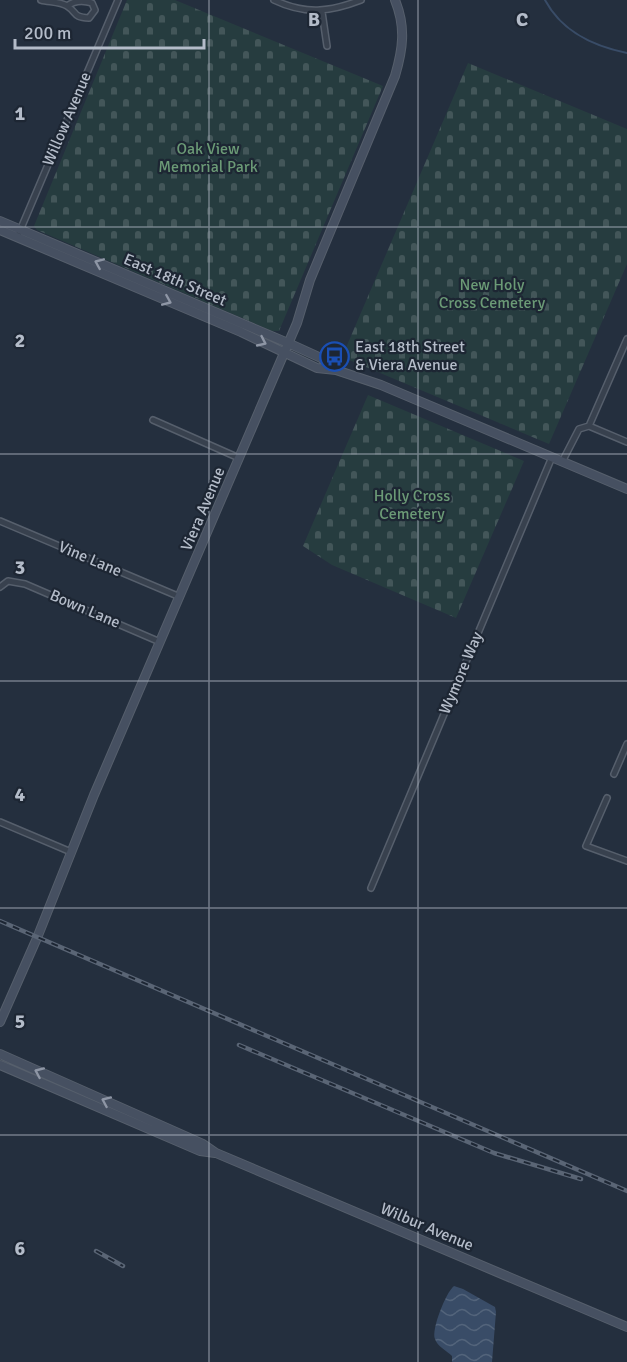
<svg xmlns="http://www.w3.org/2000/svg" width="627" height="1362" font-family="Signika,sans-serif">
<defs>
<pattern id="cemetery-stones" width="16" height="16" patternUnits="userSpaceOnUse" patternTransform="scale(1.5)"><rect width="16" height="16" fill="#263c3f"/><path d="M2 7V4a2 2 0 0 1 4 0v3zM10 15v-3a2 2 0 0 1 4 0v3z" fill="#435659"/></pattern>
<pattern id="water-waves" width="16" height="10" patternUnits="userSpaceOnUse" patternTransform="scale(1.5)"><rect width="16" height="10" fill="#394c67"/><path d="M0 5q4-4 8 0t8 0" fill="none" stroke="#53647b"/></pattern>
</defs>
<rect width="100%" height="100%" fill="#242f3e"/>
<path fill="url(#cemetery-stones)" d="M127 0H175L383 86 279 331H272L37 230 34 226Z
M468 63 627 129V264L549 444 342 357Z
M368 395 524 461 456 618 332 565 303 546Z"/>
<path fill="url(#water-waves)" d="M454 1286 463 1289 495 1307 496 1312 492 1362H452V1356C447 1351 437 1346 435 1339 431 1330 446 1292 454 1286Z"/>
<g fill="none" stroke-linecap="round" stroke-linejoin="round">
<path stroke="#394c67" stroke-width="2" d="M545 0C562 32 593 46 627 53"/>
<defs>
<path id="street" d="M41 0C49 2 61 2 67 6 78 13 72 17 89 18L95 10 92 3C83 0 75 0 67 6
M274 0C305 15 330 12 361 0
M322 12 327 46
M19 233 118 0
M153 420 239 458
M589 426 627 339
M562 462 579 429 589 426 627 442
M0 521 180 597
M0 587 8 581 25 584 160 642
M614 774 627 744
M607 798 586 846 627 861
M0 822 71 852
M371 888 552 457"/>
<path id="secondary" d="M0 221 288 343 321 358 335 369
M0 230 241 332 317 368 336 370 381 385 627 489
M0 1022 37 938 94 795 297 323 310 280 395 76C403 49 406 27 395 0
M0 1054 203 1144 216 1153 627 1327
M0 1065 200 1151 215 1153"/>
</defs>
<use href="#street" stroke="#565f6c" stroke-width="8"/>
<use href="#secondary" stroke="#565f6c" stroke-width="10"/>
<use href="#street" stroke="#38414e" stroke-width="5"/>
<use href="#secondary" stroke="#465061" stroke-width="8"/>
<defs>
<path id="rail" d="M0 921 627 1191
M239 1045 494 1153 581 1179
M96 1251 123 1266"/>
</defs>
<use href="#rail" stroke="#5a6575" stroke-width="4.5"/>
<use href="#rail" stroke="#1d2633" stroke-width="2" stroke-dasharray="7" stroke-linecap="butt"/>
</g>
<defs><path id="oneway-chevron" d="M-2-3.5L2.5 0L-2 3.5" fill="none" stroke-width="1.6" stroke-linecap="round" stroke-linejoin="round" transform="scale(1.5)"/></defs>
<g stroke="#8e96a5">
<use href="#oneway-chevron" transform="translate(99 263) rotate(-157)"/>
<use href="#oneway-chevron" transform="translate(167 301) rotate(23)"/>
<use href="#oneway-chevron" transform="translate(262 342) rotate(25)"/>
<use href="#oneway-chevron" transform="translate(39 1072) rotate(-156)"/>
<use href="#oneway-chevron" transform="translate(106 1101) rotate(-156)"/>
</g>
<path fill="none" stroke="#b4bcc9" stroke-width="1.5" stroke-opacity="0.55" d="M209 0V1362M418 0V1362M0 227H627M0 454H627M0 681H627M0 908H627M0 1135H627"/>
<defs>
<symbol id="bus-ring" viewBox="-11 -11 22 22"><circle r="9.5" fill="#1d2633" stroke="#1a4fb4" stroke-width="1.5"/><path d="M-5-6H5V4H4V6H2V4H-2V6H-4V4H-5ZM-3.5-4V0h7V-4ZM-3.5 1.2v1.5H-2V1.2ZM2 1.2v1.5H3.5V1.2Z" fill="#1a4fb4"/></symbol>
</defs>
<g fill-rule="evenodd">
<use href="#bus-ring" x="318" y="340" width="33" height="33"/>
</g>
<g text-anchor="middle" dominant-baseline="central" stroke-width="4.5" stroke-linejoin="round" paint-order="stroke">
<g font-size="16" fill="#b4bcc9" stroke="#1d2633">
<text transform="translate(67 119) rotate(-67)">Willow Avenue</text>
<text transform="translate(175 280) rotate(23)">East 18th Street</text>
<text transform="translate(203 509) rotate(-67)">Viera Avenue</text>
<text transform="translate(90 559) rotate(23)">Vine Lane</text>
<text transform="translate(85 609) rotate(23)">Bown Lane</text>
<text transform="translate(461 673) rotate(-67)">Wymore Way</text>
<text transform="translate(427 1227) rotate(23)">Wilbur Avenue</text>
</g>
<g font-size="16" fill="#6b9a76" stroke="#1d2633">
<text x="208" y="149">Oak View<tspan x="208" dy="18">Memorial Park</tspan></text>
<text x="492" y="285">New Holy<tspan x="492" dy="18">Cross Cemetery</tspan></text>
<text x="412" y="496">Holly Cross<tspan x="412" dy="18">Cemetery</tspan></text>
</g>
<g font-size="16" fill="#b4bcc9" stroke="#1d2633" text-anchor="start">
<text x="355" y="347">East 18th Street<tspan x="355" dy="18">&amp; Viera Avenue</tspan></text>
</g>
</g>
<g font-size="20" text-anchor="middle" font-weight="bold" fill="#b4bcc9" stroke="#1d2633" stroke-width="4.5" stroke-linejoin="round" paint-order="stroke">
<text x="314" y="26">B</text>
<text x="522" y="26">C</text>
<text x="20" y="120">1</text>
<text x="20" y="347">2</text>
<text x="20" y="574">3</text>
<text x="20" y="801">4</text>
<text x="20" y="1028">5</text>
<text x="20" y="1255">6</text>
</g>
<path d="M15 39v9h189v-9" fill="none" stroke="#b4bcc9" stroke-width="3"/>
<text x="24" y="39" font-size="18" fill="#b4bcc9" stroke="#1d2633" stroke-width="4.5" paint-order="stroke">200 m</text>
</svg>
